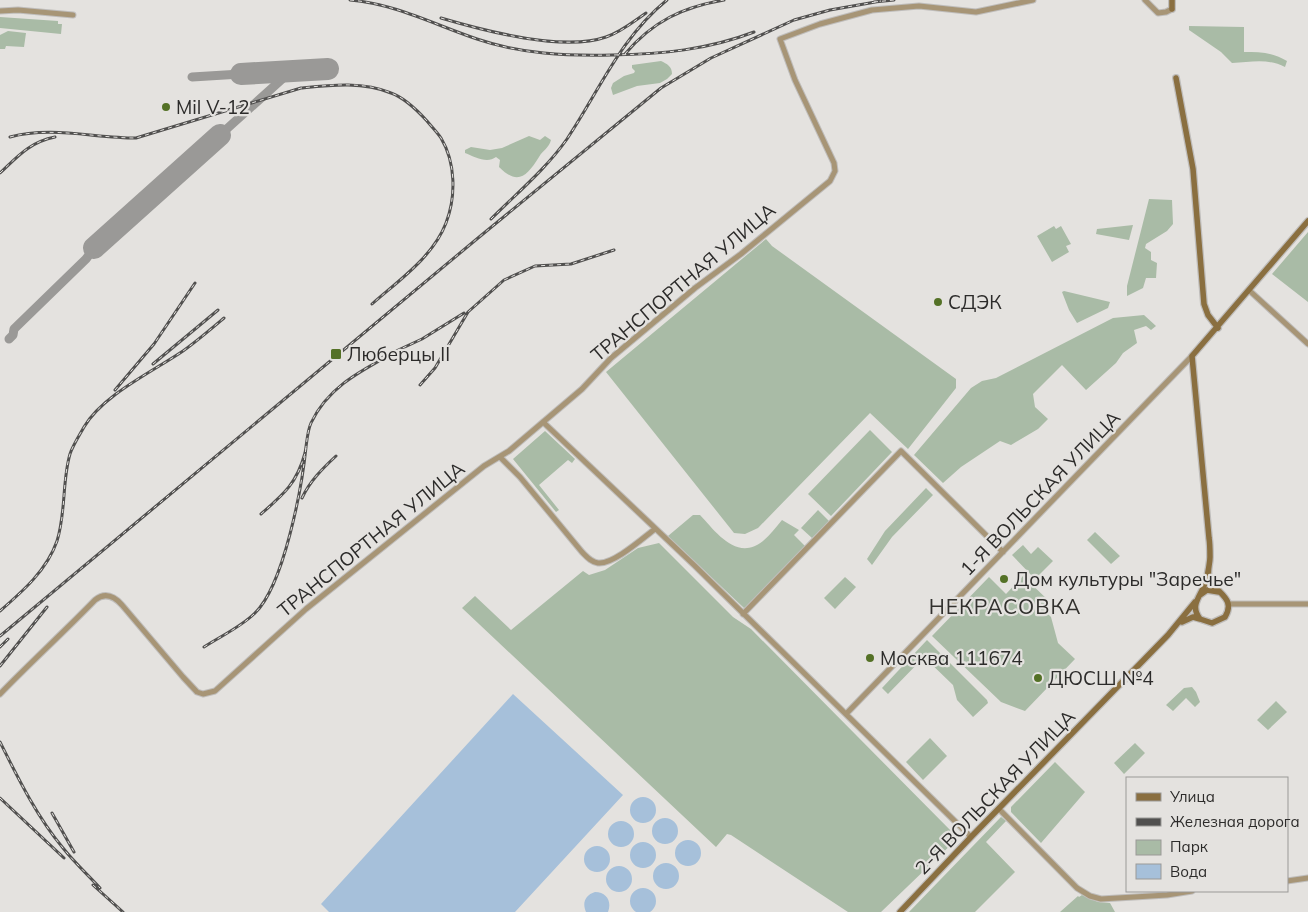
<svg xmlns="http://www.w3.org/2000/svg" width="1308" height="912" font-family="Mulish,sans-serif">
<rect width="100%" height="100%" fill="#e4e2df"/>
<path fill="#a9bba6" d="M0 17 58 21V24H62L61 34 0 28Z
M1189 26 1244 27V52C1259 52 1273 52 1287 61L1285 67C1268 58 1251 62 1232 63L1221 52 1189 30Z
M8 31 26 33 24 47 6 46 5 49H0V35Z
M661 61C667 64 672 66 672 74L667 79 660 83 637 86 613 95 611 88 613 83 624 76 634 73 635 71 632 68V65Z
M529 136 540 140 545 136 551 140C549 148 543 150 539 157 527 176 518 186 499 167L500 160 496 157C487 164 475 157 465 153V150L471 147 490 150 502 148Z
M1149 199 1172 200 1173 224 1167 231 1146 244 1145 248 1151 252V260L1157 263 1156 278H1146L1143 288 1127 296V286Z
M1133 225 1129 240 1096 234 1097 229Z
M1054 226 1056 229 1061 226 1071 244 1066 246 1069 252 1052 262 1037 236Z
M1308 232V302L1272 274Z
M766 239 772 246 956 379V388L908 449 870 413 758 528 745 534 734 533 606 372Z
M1064 291 1110 302 1108 308 1077 323 1069 310 1062 292Z
M1144 315 1156 326 1151 330 1146 326 1134 330 1137 343 1123 353 1116 363 1086 390 1062 365 1033 394 1035 407 1048 419 1038 429 1011 445 1000 441 961 467 943 483 914 455 971 388 982 381 996 378 1113 318Z
M870 430 892 452 831 516 808 494Z
M545 431 575 459 572 463 568 460 539 485 559 510 556 512 513 459Z
M926 488 933 495 892 537 872 565 867 559 885 531Z
M818 510 829 521 812 538 801 528Z
M693 515H700C716 532 737 562 763 541 770 535 776 527 782 520L799 530 794 535 805 546 749 606 744 608 668 536Z
M1095 532 1120 556 1111 564 1087 540Z
M659 543 733 617 751 629 958 838 881 912H848L731 835 727 834 716 847 462 608 475 596 511 630 583 571 589 575 605 570 638 548Z
M1023 545 1031 554 1038 547 1053 561 1035 579 1012 555Z
M1023 576 1050 602 1046 612 1051 617 1058 643 1075 659 1025 711 1001 702 932 636 989 577 1006 594Z
M845 577 856 587 835 609 824 598Z
M927 640 987 700 988 703 973 717 957 700 953 685 924 657 888 694 882 688Z
M1192 687 1196 692 1200 702 1195 707 1186 698 1173 711 1166 705 1184 688Z
M1276 701 1287 712 1268 730 1257 720Z
M930 738 947 756 923 780 906 762Z
M1135 743 1145 753 1124 774 1114 763Z
M1055 762 1085 792 1041 843 1011 812V807Z
M1001 817 1006 821 986 842 1015 872 975 912H909Z
M1082 895 1098 902 1110 903 1115 912H1060L1078 896 1079 897Z"/>
<path fill="#a6c0da" d="M513 694 623 795 515 912H329L321 904Z
M630 810a13 13 0 1 1 26 0a13 13 0 1 1-26 0Z
M652 831a13 13 0 1 1 26 0a13 13 0 1 1-26 0Z
M608 834a13 13 0 1 1 26 0a13 13 0 1 1-26 0Z
M675 853a13 13 0 1 1 26 0a13 13 0 1 1-26 0Z
M630 855a13 13 0 1 1 26 0a13 13 0 1 1-26 0Z
M584 859a13 13 0 1 1 26 0a13 13 0 1 1-26 0Z
M653 876a13 13 0 1 1 26 0a13 13 0 1 1-26 0Z
M606 879a13 13 0 1 1 26 0a13 13 0 1 1-26 0Z
M630 901a13 13 0 1 1 26 0a13 13 0 1 1-26 0Z
M595 892C607 892 612 902 608 912H586C582 903 585 895 595 892Z"/>
<g fill="none" stroke-linecap="round" stroke-linejoin="round">
<path stroke="#9a9997" stroke-width="9" d="M192 77 241 74
M220 135 291 71
M9 339 13 335 14 329 86 259 94 248"/>
<path stroke="#9a9997" stroke-width="22" d="M241 74 328 69
M94 248 220 135"/>
<defs>
<path id="tertiary" d="M1145 0 1158 13 1166 12 1172 9
M0 11 18 10 73 15
M1251 292 1308 344
M543 422 694 565 971 837
M500 457 520 477 582 552C587 557 591 562 598 563 613 565 643 538 655 529
M1228 604H1308
M743 614 901 451 1003 552
M0 694C31 662 64 632 95 600 105 592 114 596 122 605L183 677 197 692 203 694 215 691 306 609 484 466 509 451 582 389 611 358 695 288 741 254 830 181 835 171 834 163 795 80 780 39 820 24 872 10 919 6 976 12 1033 0
M846 714 1192 356
M999 809 1077 888 1090 896 1101 899 1167 895 1192 891
M1287 881 1308 878"/>
<path id="secondary" d="M1172 0V9
M1176 78 1193 169 1204 304 1208 315 1218 328
M1209 566C1208 572 1207 579 1204 586 1199 598 1190 606 1200 619L1212 623 1225 617C1237 597 1214 593 1209 577 1207 571 1210 564 1210 557 1210 551 1210 544 1209 538L1192 356 1308 221
M1200 595 1207 590 1219 592
M1182 622 1193 617 1200 619
M900 912 971 837 1168 635 1195 602"/>
</defs>
<use href="#tertiary" stroke="#bfbdbb" stroke-width="7"/>
<use href="#secondary" stroke="#bfbdbb" stroke-width="8"/>
<use href="#tertiary" stroke="#a79576" stroke-width="5"/>
<use href="#secondary" stroke="#8a6f40" stroke-width="5.5"/>
<defs>
<path id="rail" d="M350 0C396 4 435 25 477 39 521 54 566 56 612 55 662 54 707 50 754 32
M874 2 894 0
M441 18C485 31 563 52 606 37 621 32 633 22 646 13
M625 54C653 21 683 7 724 0
M10 137C51 126 94 138 136 138L301 88C330 85 363 81 391 93 405 98 417 110 427 121 431 126 437 132 441 138 456 163 456 197 446 223 433 257 398 281 372 304
M0 173C18 156 30 142 55 137
M491 219C517 193 546 169 567 139 599 91 621 37 667 0
M381 358 422 339 464 313
M153 364 218 310
M420 385 435 368 468 312 504 280 535 266 571 264 614 250
M115 390 154 344 195 283
M302 498C310 481 322 469 336 456
M261 514C284 494 297 483 305 453 307 443 307 432 311 423 327 389 357 373 388 356
M0 611C23 591 47 570 57 541 66 513 62 481 70 454 73 445 79 436 84 427 103 395 152 372 183 351 197 341 211 329 224 318
M0 636 478 238 661 88 711 58 794 20 830 10 881 1
M0 647 8 639
M204 647C221 636 241 627 255 613 284 585 302 487 306 447
M0 666 47 607
M0 742C18 778 37 817 63 848 74 862 87 874 100 888
M0 798 64 858
M52 813 74 852
M93 885 123 912"/>
</defs>
<use href="#rail" stroke="#51504f" stroke-width="3"/>
<use href="#rail" stroke="#e4e2df" stroke-width="1" stroke-dasharray="4" stroke-linecap="butt"/>
</g>
<g fill="#547126" stroke="#e4e2df" stroke-width="2">
<circle cx="166" cy="107" r="5"/>
<circle cx="938" cy="302" r="5"/>
<rect x="330" y="348" width="12" height="12" rx="2.5"/>
<circle cx="1004" cy="579" r="5"/>
<circle cx="870" cy="658" r="5"/>
<circle cx="1038" cy="678" r="5"/>
</g>
<g text-anchor="middle" dominant-baseline="central" stroke-width="4.5" stroke-linejoin="round" paint-order="stroke">
<g font-size="19" fill="#2c2b2a" stroke="#e4e2df" text-anchor="start">
<text x="176" y="107">Mil V-12</text>
<text x="948" y="302">СДЭК</text>
<text x="347" y="354">Люберцы II</text>
<text x="1014" y="579">Дом культуры "Заречье"</text>
<text x="880" y="658">Москва 111674</text>
<text x="1048" y="678">ДЮСШ №4</text>
</g>
<g font-size="19" fill="#2c2b2a" stroke="#e4e2df">
<text transform="translate(683 282) rotate(-40)">ТРАНСПОРТНАЯ УЛИЦА</text>
<text transform="translate(1040 493) rotate(-46)">1-Я ВОЛЬСКАЯ УЛИЦА</text>
<text transform="translate(371 539) rotate(-39)">ТРАНСПОРТНАЯ УЛИЦА</text>
<text transform="translate(995 792) rotate(-46)">2-Я ВОЛЬСКАЯ УЛИЦА</text>
</g>
<g font-size="21" letter-spacing="1" fill="#32312e" stroke="#e4e2df">
<text x="1005" y="606">НЕКРАСОВКА</text>
</g>
</g>
<rect x="1126" y="777" width="162" height="115" fill="#e4e2df" stroke="#9a9997"/>
<rect x="1136" y="793" width="25" height="8" fill="#8a6f40" stroke="#9a9997"/>
<text x="1170" y="802" font-size="15" fill="#2c2b2a">Улица</text>
<rect x="1136" y="818" width="25" height="8" fill="#51504f" stroke="#9a9997"/>
<text x="1170" y="827" font-size="15" fill="#2c2b2a">Железная дорога</text>
<rect x="1136" y="840" width="25" height="15" fill="#a9bba6" stroke="#9a9997"/>
<text x="1170" y="852" font-size="15" fill="#2c2b2a">Парк</text>
<rect x="1136" y="864" width="25" height="15" fill="#a6c0da" stroke="#9a9997"/>
<text x="1170" y="877" font-size="15" fill="#2c2b2a">Вода</text>
</svg>
